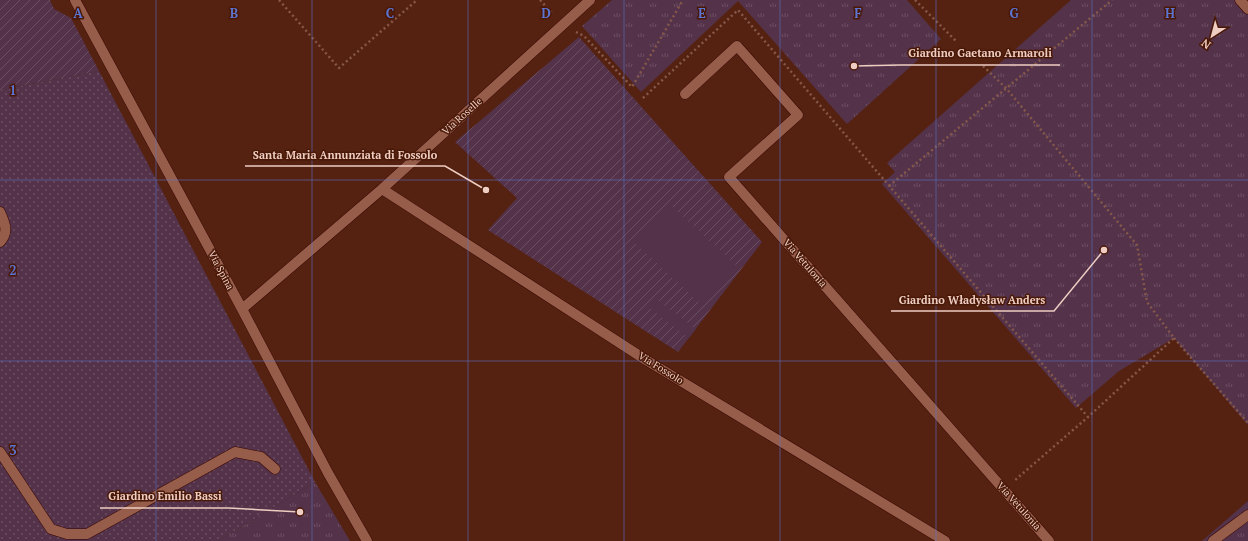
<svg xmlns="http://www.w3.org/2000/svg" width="1248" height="541" font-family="'PT Serif',serif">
<defs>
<pattern id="grass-dots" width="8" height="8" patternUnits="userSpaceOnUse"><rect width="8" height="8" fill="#53324a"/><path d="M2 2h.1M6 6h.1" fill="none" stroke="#6c4e62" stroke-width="1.8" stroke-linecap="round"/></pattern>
<pattern id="park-tufts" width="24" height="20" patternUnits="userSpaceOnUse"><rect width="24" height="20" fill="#53324a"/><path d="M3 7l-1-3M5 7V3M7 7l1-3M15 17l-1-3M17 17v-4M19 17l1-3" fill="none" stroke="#6c4e62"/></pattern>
<pattern id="garden-furrows" width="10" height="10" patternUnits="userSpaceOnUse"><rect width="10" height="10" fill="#53324a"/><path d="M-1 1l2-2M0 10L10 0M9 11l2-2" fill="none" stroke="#6c4e62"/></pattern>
</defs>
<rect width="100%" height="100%" fill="#552212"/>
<path fill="url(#grass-dots)" d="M99 71 315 482 218 541H0V90Z"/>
<path fill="url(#park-tufts)" d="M612 0H907L941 39 847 124 738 1 641 92 582 26Z
M1071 0H1248V425L1174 338 1119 371 1076 408 882 184 895 172 887 163Z
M315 482 350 541H218Z
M1248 501V541H1202Z"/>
<path fill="url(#garden-furrows)" d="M0 0H50L54 9 71 18 99 71 0 90Z
M579 37 762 242 678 352 488 230 517 198 455 142Z"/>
<path fill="#53324a" d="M670 205 736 265 701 304 635 243Z
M657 300 696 329 689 338 650 308Z"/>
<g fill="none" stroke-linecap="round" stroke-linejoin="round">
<defs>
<path id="minor" d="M75 0 242 309 328 473 367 541
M1240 0 1248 9
M685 94 737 46 798 115 729 177 1049 541
M382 189 646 360 945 541
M0 212C5 223 9 232 0 242
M242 309 382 189 590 0
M0 452 51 529 67 534H87L235 452 261 457 275 469
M1213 541 1248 515"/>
</defs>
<use href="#minor" stroke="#390700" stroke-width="11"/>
<path stroke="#86584a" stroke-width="2.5" stroke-dasharray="2 3" stroke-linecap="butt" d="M279 0 339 68 417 0
M540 0 553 14
M915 0 957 42
M576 32 584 36 632 87 683 0
M983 66 1006 88 1137 245 1147 302 1174 338 1088 417 1014 481
M643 98 738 10 1088 417
M889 186 1112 0
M1174 338 1248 423"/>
<use href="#minor" stroke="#965d4b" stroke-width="10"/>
</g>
<path fill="none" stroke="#5c74d1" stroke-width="1" stroke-opacity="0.55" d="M156 0V541M312 0V541M468 0V541M624 0V541M780 0V541M936 0V541M1092 0V541M0 180H1248M0 361H1248"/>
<g text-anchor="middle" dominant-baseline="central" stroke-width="3" stroke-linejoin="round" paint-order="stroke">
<g font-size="10" fill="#eecdc2" stroke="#4a1807">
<text transform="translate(462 116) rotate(-42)">Via Roselle</text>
<text transform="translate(805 263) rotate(49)">Via Vetulonia</text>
<text transform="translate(221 270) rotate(62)">Via Spina</text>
<text transform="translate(661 368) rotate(32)">Via Fossolo</text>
<text transform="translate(1019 506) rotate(48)">Via Vetulonia</text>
</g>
</g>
<g font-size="13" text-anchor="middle" font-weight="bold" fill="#5c74d1" stroke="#4a1807" stroke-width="3" stroke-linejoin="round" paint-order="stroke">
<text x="78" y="18">A</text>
<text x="234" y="18">B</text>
<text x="390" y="18">C</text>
<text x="546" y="18">D</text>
<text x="702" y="18">E</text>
<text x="858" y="18">F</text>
<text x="1014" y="18">G</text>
<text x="1170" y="18">H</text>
<text x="13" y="95">1</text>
<text x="13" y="275">2</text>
<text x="13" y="455">3</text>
</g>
<path fill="none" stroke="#eecdc2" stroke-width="1.5" d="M854 66L900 65H1060M486 190L445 166H245M1104 250L1054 311H891M300 512L229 508H100"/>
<g fill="#eecdc2" stroke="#4a1807" stroke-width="1.5">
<circle cx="854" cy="66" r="4"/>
<circle cx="486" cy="190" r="4"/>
<circle cx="1104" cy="250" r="4"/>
<circle cx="300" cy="512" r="4"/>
</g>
<g font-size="11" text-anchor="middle" font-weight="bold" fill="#eecdc2" stroke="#4a1807" stroke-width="3" stroke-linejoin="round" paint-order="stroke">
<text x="980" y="57">Giardino Gaetano Armaroli</text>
<text x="345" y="159">Santa Maria Annunziata di Fossolo</text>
<text x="972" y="304">Giardino Władysław Anders</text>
<text x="165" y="500">Giardino Emilio Bassi</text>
</g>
<g transform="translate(1212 36) rotate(216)" stroke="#4a1807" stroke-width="3" paint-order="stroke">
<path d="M0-3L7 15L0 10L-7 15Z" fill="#eecdc2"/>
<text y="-6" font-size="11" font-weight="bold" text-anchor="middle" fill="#eecdc2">N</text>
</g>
</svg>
